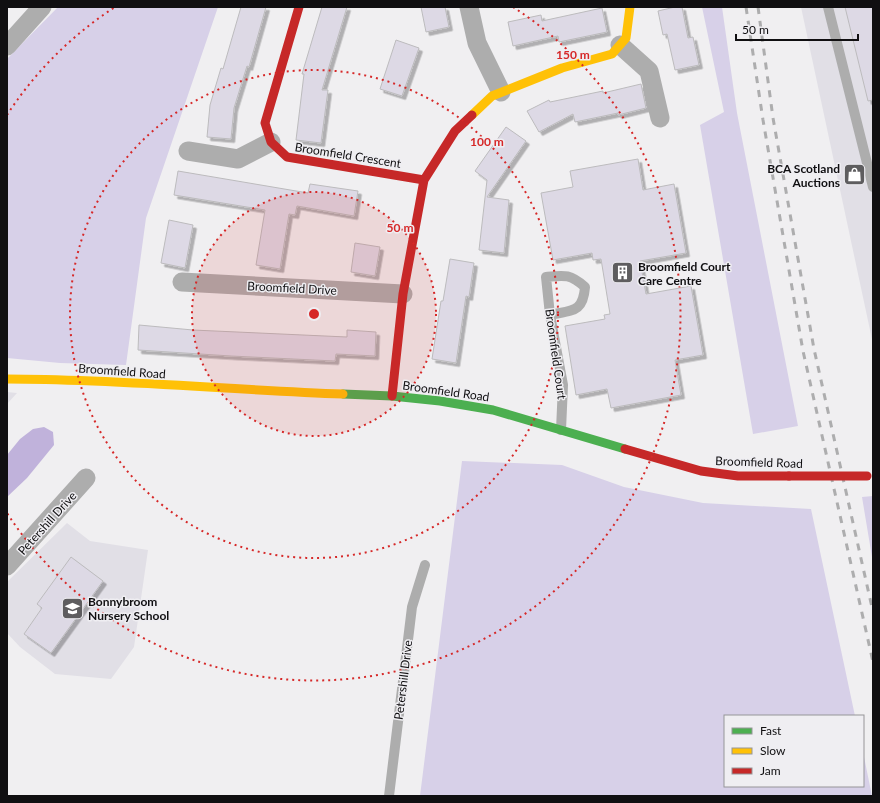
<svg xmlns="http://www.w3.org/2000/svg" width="880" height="803" font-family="Lato,sans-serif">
<defs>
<filter id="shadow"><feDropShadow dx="3.5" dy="3.5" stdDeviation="0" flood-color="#0004"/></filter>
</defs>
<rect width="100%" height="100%" fill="#f0eff1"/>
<path fill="#e1dfe6" d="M801 7H873V344Z
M7 392 17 393 7 404Z
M67 523 90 541 148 550 134 647 111 679 55 674 20 647 7 633V582Z"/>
<path fill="#d7d0e8" d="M58 7H218L146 218 126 365 60 363 7 358V59Z
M702 7H722L737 113 798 426 753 434 700 125 724 112Z
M462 461 562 465 624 487 703 503 811 509 855 716H725V786H863V752L872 796H420Z
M873 496V563L862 497Z"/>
<path fill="#c0b2db" d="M44 427 53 432 54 445 27 478 7 497V455L20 439 33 429Z"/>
<path fill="#ddd9e5" stroke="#bcbbbd" filter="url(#shadow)" d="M241 7H266L249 67 247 66 234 108 231 139 207 137 210 105 221 68 223 69Z
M322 7H347L322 90H328L321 143 296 140 304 74H302Z
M421 7H445L449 27 426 32Z
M675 7H682L688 38 693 37 699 65 675 70 667 34 663 35 658 11Z
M845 7H873V100L868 101Z
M602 8 607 32 559 42 558 36 513 46 508 22 541 15 542 21Z
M396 40 419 48 402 96 380 89Z
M641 84 646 108 618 115V113L575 122 573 114 539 132 527 111 549 100 550 102 603 91V93Z
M506 127 526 141 487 197 509 200 504 253 479 250 487 180 475 171Z
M638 159 643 190 674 184 686 253 640 261 646 294 691 286 703 355 675 360 681 395 611 408 607 389 576 395 565 326 605 319 604 315 610 314 601 259 593 260 592 253 553 260 541 193 573 187 570 171Z
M178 171 308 193 310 184 358 191 354 216 297 206 295 215 289 214 280 269 256 265 265 210 174 195Z
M169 220 193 225 185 268 161 263Z
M355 243 380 247 375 276 351 272Z
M450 259 474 263 469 297 466 296 456 363 432 359 441 301H443Z
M139 325 193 330 347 337V330L376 332 375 356 336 354 335 361 231 356 138 350Z
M71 557 103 581 51 653 24 634 42 608 37 604Z"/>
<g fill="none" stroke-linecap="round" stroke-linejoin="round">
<path stroke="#adadad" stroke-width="10" d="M828 7 873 187
M550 315C572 310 583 313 585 287 570 274 565 275 546 277L550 315 563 385 561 430
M389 796 412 607 425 565"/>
<path stroke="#adadad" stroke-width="19" d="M469 7 477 43 501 92
M620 45 649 71 660 118
M7 46 42 7
M188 151 238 159 271 142
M182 282 403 294
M7 566 86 478"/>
<path stroke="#4caf50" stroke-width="9" d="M343 394 392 396 440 401 493 410 625 449"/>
<path stroke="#ffc107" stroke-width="9" d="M472 115 492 96 562 68 612 54 626 38 630 7
M7 379C119 379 231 390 343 394"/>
<path stroke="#c62828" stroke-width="9" d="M299 7 265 123 271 142 287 157 424 180
M392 396 403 294 424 180 455 131 472 115
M625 449 701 471 738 476H789"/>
<path stroke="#adadae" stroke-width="3" stroke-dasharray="7 7" stroke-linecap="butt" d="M746 7 763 120 803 351 873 662
M758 7 773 118 814 349 873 612"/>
<path stroke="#c62828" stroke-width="9" d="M789 476H867"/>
</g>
<circle cx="314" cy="314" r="122" fill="#d62828" fill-opacity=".12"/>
<g fill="none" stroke="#d62828" stroke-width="2" stroke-dasharray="2 4">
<circle cx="314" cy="314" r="122"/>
<circle cx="314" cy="314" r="244"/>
<path d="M7 115A366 366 0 0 1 115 7M513 7A366 366 0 1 1 7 513"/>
</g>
<defs>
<symbol id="shop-square" viewBox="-11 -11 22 22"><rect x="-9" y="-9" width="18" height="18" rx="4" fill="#5e5d5f" stroke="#efeef2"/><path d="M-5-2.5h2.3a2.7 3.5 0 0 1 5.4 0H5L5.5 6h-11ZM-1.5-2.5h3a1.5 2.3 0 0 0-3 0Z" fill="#fff"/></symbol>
<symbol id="building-square" viewBox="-11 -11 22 22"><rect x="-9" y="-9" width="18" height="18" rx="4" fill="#5e5d5f" stroke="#efeef2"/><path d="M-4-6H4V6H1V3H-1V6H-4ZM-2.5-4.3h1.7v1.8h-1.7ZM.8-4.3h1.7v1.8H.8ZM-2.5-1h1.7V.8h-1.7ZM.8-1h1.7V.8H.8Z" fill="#fff"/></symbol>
<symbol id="school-square" viewBox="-11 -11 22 22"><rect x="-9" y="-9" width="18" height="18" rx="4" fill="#5e5d5f" stroke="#efeef2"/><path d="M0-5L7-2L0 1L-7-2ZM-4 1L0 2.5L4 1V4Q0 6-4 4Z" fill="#fff"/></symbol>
</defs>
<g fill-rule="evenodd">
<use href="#shop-square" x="842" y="162" width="25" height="25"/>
<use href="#building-square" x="610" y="260" width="25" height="25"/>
<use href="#school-square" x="60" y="596" width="25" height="25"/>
</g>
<g text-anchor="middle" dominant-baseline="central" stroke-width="3" stroke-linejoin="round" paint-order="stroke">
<g font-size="12" fill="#100f11" stroke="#efeef2">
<text transform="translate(348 155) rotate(9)">Broomfield Crescent</text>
<text transform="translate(292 288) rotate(3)">Broomfield Drive</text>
<text transform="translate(556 354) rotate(82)">Broomfield Court</text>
<text transform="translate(122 371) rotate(4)">Broomfield Road</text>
<text transform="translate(446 391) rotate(8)">Broomfield Road</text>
<text transform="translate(759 462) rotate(2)">Broomfield Road</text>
<text transform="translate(47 523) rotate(-48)">Petershill Drive</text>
<text transform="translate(403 680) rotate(-83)">Petershill Drive</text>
</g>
<g font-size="12" font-weight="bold" fill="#100f11" stroke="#efeef2" text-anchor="start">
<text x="840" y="168" text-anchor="end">BCA Scotland<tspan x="840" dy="14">Auctions</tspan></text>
<text x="638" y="266">Broomfield Court<tspan x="638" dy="14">Care Centre</tspan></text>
<text x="88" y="601">Bonnybroom<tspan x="88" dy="14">Nursery School</tspan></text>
</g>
</g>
<circle cx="314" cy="314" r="6" fill="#d62828" stroke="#efeef2" stroke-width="2"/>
<g font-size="12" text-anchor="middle" font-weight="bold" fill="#d62828" stroke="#efeef2" stroke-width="3" stroke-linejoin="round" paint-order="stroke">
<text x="573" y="59">150 m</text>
<text x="487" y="146">100 m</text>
<text x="400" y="232">50 m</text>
</g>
<rect width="880" height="803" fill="none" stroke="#100f11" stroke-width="16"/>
<rect x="724" y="715" width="140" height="72" fill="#efeef2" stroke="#969598"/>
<rect x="732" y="728" width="20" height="6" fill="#4caf50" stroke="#969598"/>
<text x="760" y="735" font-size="12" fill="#100f11">Fast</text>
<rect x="732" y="748" width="20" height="6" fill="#ffc107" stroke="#969598"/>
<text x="760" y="755" font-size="12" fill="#100f11">Slow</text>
<rect x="732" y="768" width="20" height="6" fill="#c62828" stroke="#969598"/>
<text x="760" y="775" font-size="12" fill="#100f11">Jam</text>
<path d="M736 34v6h122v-6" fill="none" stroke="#100f11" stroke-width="2"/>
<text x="742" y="34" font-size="12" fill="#100f11" stroke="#efeef2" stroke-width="3" paint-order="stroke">50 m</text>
</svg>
